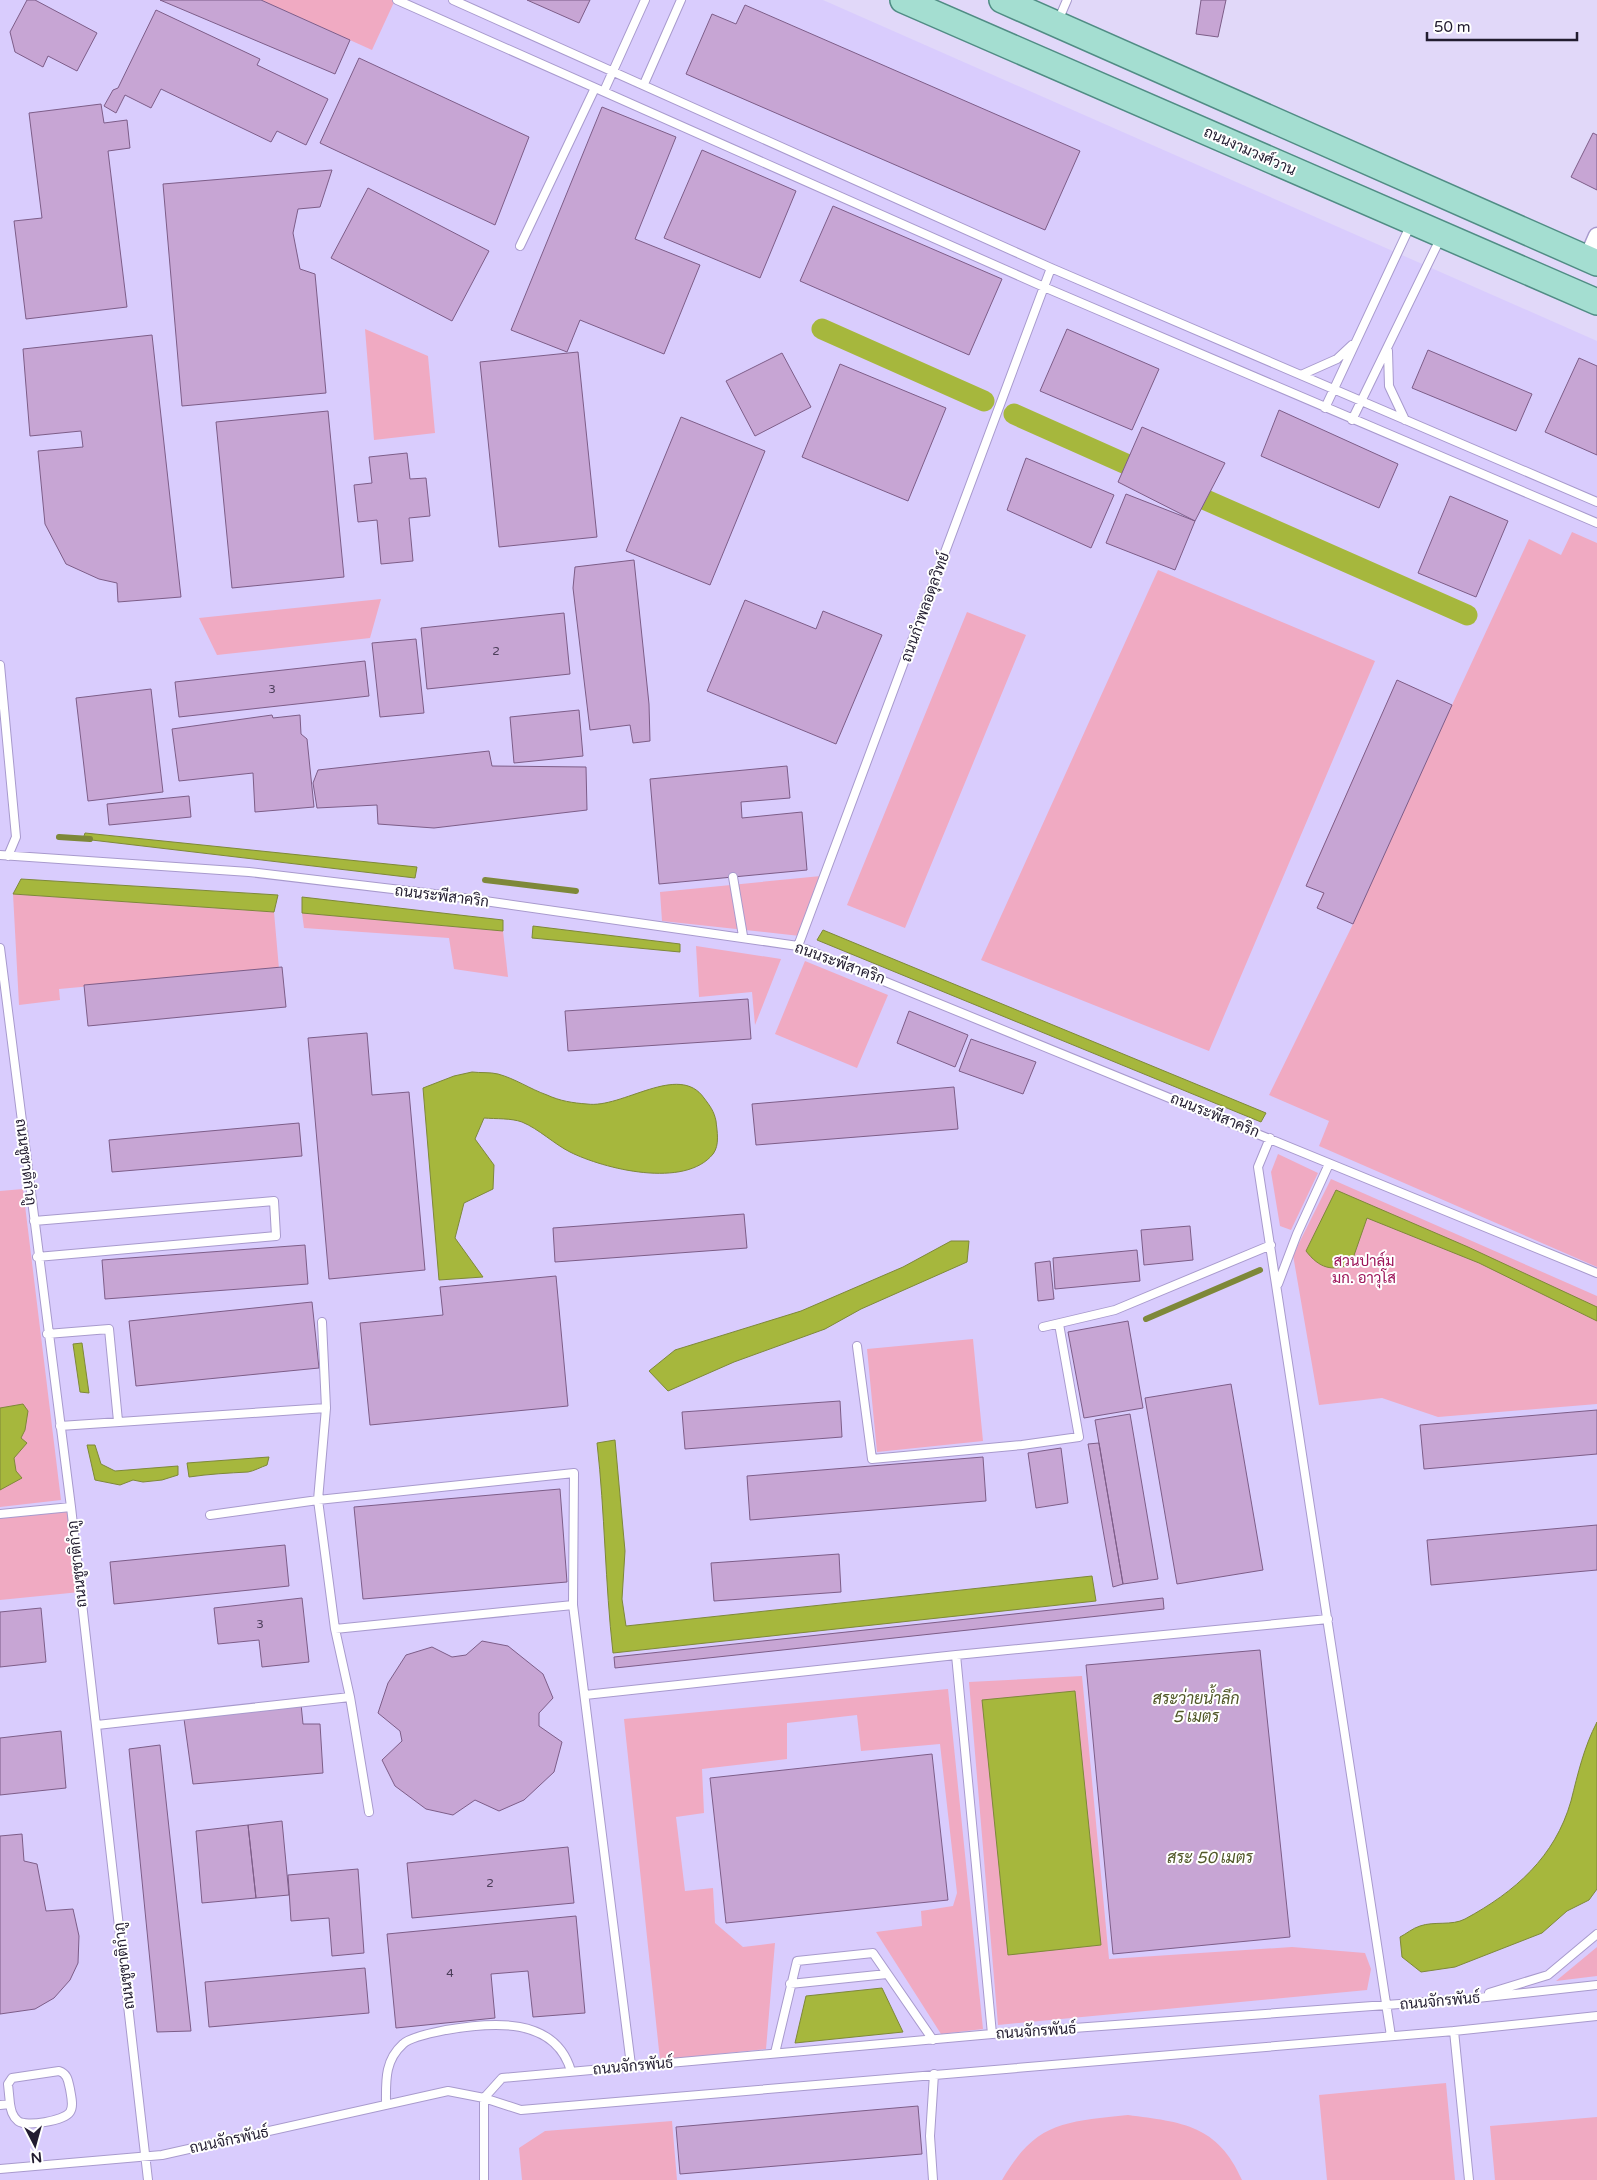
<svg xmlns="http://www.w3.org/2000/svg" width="1597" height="2180" font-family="'Varela Round',Sarabun,sans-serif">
<rect width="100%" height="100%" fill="#e1d8f9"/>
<path fill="#d9ccfd" d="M0 0H823L1597 341V2180H0Z"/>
<path fill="#f0aac2" d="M261 0H395L372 50Z
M365 329 428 356 435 433 374 440Z
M1572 532 1597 543V1267L1319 1146 1329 1121 1269 1095 1353 924 1317 908 1323 893 1306 885 1397 680 1452 705 1529 539 1561 555Z
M1158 570 1375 661 1209 1051 981 960Z
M381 599 370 638 217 655 199 618Z
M967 612 1026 635 905 928 847 905Z
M821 876 800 936 662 921 660 892Z
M13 894 274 912 279 969 59 989 60 1000 19 1005Z
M302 913 503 931 508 977 454 969 449 938 304 928Z
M696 946 781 959 755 1025 752 992 699 997Z
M805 961 888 995 857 1068 775 1034Z
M1278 1154 1318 1173 1291 1230 1280 1226 1271 1172Z
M1331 1179 1597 1296V1404L1438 1417 1382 1398 1319 1405 1293 1255Z
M23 1189 61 1500 0 1507V1191Z
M973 1339 983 1441 877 1452 867 1349Z
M71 1507 80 1592 0 1600V1514Z
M1082 1676 1109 1959 1292 1947 1365 1953 1371 1969 1367 1990 998 2025 969 1682Z
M948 1689 983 2029 941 2034 876 1932 922 1926 921 1911 953 1906 957 1893 940 1744 861 1751 857 1715 787 1723V1759L702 1769 704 1813 676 1817 685 1891 713 1888 715 1923 743 1947 775 1943 766 2049 660 2060 624 1719Z
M1597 1947V1976L1556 1981Z
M1446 2083 1455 2180H1327L1319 2095Z
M1128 2115C1182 2122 1218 2125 1242 2180H1002C1036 2121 1065 2122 1128 2115Z
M1597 2117V2180H1495L1490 2126Z
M672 2121 677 2180H522L519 2148 545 2131Z"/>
<path fill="#a6b73d" stroke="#7e8839" d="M85 833 417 867 415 878 83 839Z
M21 879 278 895 274 912 13 894Z
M302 897 503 920V931L302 913Z
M533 926 680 944V952L532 938Z
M823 930 1266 1113 1261 1122 817 940Z
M472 1072C480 1073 490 1072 498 1074 516 1079 530 1089 547 1095 560 1101 573 1103 587 1104 622 1109 679 1062 704 1098 710 1106 714 1111 716 1121 717 1131 720 1145 713 1154 685 1189 604 1169 570 1152 554 1144 539 1129 522 1122 511 1118 496 1119 484 1118L475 1139 494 1165 493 1189 464 1203 455 1238 483 1277 439 1280 423 1088 454 1076Z
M1336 1190 1468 1247 1597 1307V1321L1479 1263 1367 1218 1351 1264C1332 1272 1319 1268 1306 1251Z
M951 1241H969L967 1262 861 1309 825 1329 734 1362 668 1391 649 1371 675 1350 801 1311 903 1267Z
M82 1343 89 1393 80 1392 73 1344Z
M23 1404 28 1411 25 1430 21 1438 27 1443 14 1458 16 1471 22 1478 0 1490V1408Z
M615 1440 625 1551 622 1599 626 1626 1092 1576 1096 1601 613 1653C605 1583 605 1513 597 1443Z
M87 1445H95L101 1464 115 1471 178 1466V1475L162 1480 143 1482 133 1480 120 1485 95 1480Z
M269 1457 267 1465C261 1467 254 1471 248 1472 229 1473 209 1474 189 1477L187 1463Z
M1075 1691 1101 1945 1008 1955 982 1700Z
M1597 1722V1889L1589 1900 1567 1911 1542 1933 1455 1967 1421 1972 1402 1957 1400 1937C1406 1934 1413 1928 1420 1926 1434 1921 1452 1926 1465 1919 1515 1892 1555 1857 1571 1801 1578 1773 1584 1747 1597 1722Z
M882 1988 903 2032 795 2043 806 1996Z"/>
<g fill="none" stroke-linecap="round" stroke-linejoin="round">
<path stroke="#7e8839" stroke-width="6" d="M59 837 90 839
M485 880 576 891
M1146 1319 1260 1270"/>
<path stroke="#a6b73d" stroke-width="21" d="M822 329 984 401
M1014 414 1153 476
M1181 489 1467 615"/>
</g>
<path fill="#c7a5d4" stroke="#7d5d88" d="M27 0H35L97 33 77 71 48 56 43 67 15 52 10 32Z
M160 0H261L350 40 335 74Z
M527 0H590L579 23Z
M1201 0H1226L1218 37 1196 34Z
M745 5 1080 151 1045 230 686 74 712 14 736 24Z
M156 10 260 59 257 65 328 99 306 145 277 131 271 142 161 89 151 108 125 95 116 113 104 106 113 90 118 88Z
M359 58 529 137 495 225 320 143Z
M101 104 104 123 127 120 130 148 108 151 127 307 26 319 14 221 42 218 29 113Z
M602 107 676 137 635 239 700 265 664 354 580 320 567 352 511 330Z
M1593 133 1597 135V190L1571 177Z
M702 150 796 191 760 278 664 238Z
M332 170 320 207 298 209 293 233 300 269 315 274 326 393 182 406 163 184Z
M368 188 489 251 452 321 331 258Z
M833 206 1002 279 969 355 800 281Z
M1067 329 1159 369 1132 430 1040 391Z
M152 335 181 597 118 602 117 583 99 579 66 564 45 524 38 451 83 447 81 431 30 436 23 349Z
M1428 350 1532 394 1516 431 1412 388Z
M578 352 597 537 499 547 480 362Z
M782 353 811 407 755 436 726 381Z
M1579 358 1597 366V455L1545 432Z
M840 364 946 408 908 501 802 457Z
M1279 410 1398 464 1379 508 1261 456Z
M328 411 344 577 232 588 216 422Z
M681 417 765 451 710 585 626 551Z
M1142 427 1225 463 1195 521 1118 482Z
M407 453 410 479 426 478 430 516 409 518 413 561 381 564 377 520 358 522 354 485 372 483 369 457Z
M1026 458 1114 495 1091 548 1007 510Z
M1126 494 1195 521 1175 570 1106 543Z
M1450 496 1508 521 1476 597 1418 573Z
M634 560 649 704 650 741 633 743 630 725 590 730 573 588 575 567Z
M745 600 816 629 823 611 882 635 836 744 707 691Z
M564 613 570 674 427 689 421 628Z
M416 639 424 713 380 717 372 643Z
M365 661 369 696 179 717 175 682Z
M1397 680 1452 705 1353 924 1317 908 1324 893 1306 886Z
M151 689 163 792 88 801 76 698Z
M579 710 583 756 514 763 510 717Z
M272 715 273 718 300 715 301 734 307 739 314 807 255 812 253 773 179 781 172 729Z
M489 751 492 766 586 767 587 810 434 828 378 824 377 805 317 808 313 783 318 770Z
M787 766 790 798 741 802 742 818 802 812 807 870 659 884 650 779Z
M189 796 191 817 109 825 107 804Z
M282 967 286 1007 88 1026 84 985Z
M748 999 751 1039 568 1051 565 1011Z
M909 1011 968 1035 955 1067 897 1043Z
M367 1033 372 1095 409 1092 425 1270 329 1279 308 1038Z
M971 1039 1036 1062 1023 1094 959 1071Z
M954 1087 958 1129 756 1145 752 1104Z
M299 1123 302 1156 112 1172 109 1140Z
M744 1214 747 1248 555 1262 553 1228Z
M1190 1226 1193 1260 1144 1265 1141 1230Z
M305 1245 308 1284 105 1299 102 1260Z
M1137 1250 1140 1281 1055 1289 1053 1258Z
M1050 1261 1054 1299 1038 1301 1035 1263Z
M556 1276 568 1406 370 1425 360 1323 443 1315 440 1287Z
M312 1302 319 1368 136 1386 129 1321Z
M1128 1321 1143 1408 1084 1418 1068 1332Z
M1231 1384 1263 1570 1177 1584 1145 1398Z
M840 1401 842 1437 685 1449 682 1412Z
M1597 1410V1454L1424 1469 1420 1425Z
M1130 1414 1158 1579 1123 1584 1095 1420Z
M1099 1443 1123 1584 1113 1587 1088 1444Z
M1061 1448 1068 1503 1036 1508 1028 1453Z
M983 1457 986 1501 750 1520 747 1476Z
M560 1489 567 1582 363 1599 354 1507Z
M1597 1525V1570L1431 1585 1427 1540Z
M285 1545 289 1586 114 1604 110 1562Z
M839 1554 841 1592 714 1601 711 1563Z
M302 1598 309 1662 262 1667 259 1640 218 1644 214 1608Z
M1163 1598 1164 1609 615 1668 614 1657Z
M41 1608 46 1662 0 1667V1612Z
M482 1641 508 1646 543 1674 553 1698 539 1713V1726L562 1742 554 1772 524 1800 499 1811 475 1800 453 1815 426 1809 395 1786 382 1760 402 1741 400 1731 378 1713 388 1683 406 1655 432 1647 452 1657 466 1655Z
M1260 1650 1290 1937 1113 1954 1086 1665Z
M301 1704 303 1724H320L323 1773 193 1784 184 1719Z
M61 1731 66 1788 0 1795V1738Z
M160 1745 191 2031 157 2032 129 1749Z
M932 1754 948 1900 726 1923 710 1778Z
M282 1821 289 1895 256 1898 248 1825Z
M248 1825 256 1898 202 1903 196 1831Z
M22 1834 24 1861 37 1864 46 1911 73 1909 79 1936 78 1963 70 1980 54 1998 35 2009 0 2014V1836Z
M568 1847 574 1903 412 1918 407 1863Z
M358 1869 364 1953 332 1956 329 1918 291 1921 288 1875Z
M576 1916 585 2013 533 2017 528 1971 491 1974 495 2018 396 2028 387 1934Z
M365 1968 369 2013 209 2027 205 1982Z
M918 2106 922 2154 680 2174 676 2127Z"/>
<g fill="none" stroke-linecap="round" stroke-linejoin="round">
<defs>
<path id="service" d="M397 0 1044 287 1597 523
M453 0 1051 268 1597 502
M1058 21 1067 0
M644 84 681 0
M604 91 645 0
M520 246 595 88
M1388 351 1389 386 1405 420
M1301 375 1337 359 1352 345
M1325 408 1411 224
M1352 420 1441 237
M0 665 16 837 8 856
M0 855 249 872 443 895 798 946 1597 1273
M733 877 743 936
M798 946 1051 268
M0 948 71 1507 148 2180
M1270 1138 1258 1167 1391 2036
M34 1221 274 1201 276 1236 37 1257
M1278 1284 1297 1234 1329 1164
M322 1322 326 1408 318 1500 335 1629 350 1697 369 1812
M1043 1327 1115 1310 1271 1245
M47 1334 109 1329 118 1421
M857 1346 872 1459 1022 1445 1079 1437 1059 1324
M60 1426 326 1408
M0 1514 71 1507
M210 1515 318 1500 574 1473 573 1605 631 2065
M335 1629 573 1605
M956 1655 992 2034
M585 1695 956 1655 1328 1619
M97 1725 350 1697
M790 1984 887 1974
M1489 1993 1548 1975 1597 1934
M1454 2031 1469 2180
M775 2053 797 1961 873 1953 933 2040
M0 2105 10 2104C11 2110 12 2116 18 2121 26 2127 64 2121 70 2112 74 2106 71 2096 70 2089 68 2081 68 2074 59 2071L12 2078 8 2084 10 2104
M386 2105C386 2082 384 2061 403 2044 410 2037 436 2032 446 2030 491 2022 555 2016 571 2071
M0 2169 162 2155 448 2091 484 2098 521 2110 1454 2031 1597 2016
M484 2180V2098L502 2078 992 2034 1468 1999 1597 1985
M933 2180 930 2136 934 2074"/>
<path id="minor" d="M1587 259 1597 236"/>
<path id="primary" d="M903 0 1597 302
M1002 0 1597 263"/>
</defs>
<use href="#service" stroke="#a89acd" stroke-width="10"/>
<use href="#minor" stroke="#a89acd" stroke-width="19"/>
<use href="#primary" stroke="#508c84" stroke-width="28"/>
<use href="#service" stroke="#fff" stroke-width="8"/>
<use href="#minor" stroke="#fff" stroke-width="16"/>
<use href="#primary" stroke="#a4ded1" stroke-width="25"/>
</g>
<g text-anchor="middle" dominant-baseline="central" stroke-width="4" stroke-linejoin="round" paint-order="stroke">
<g font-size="12" fill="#4b3e59">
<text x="496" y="651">2</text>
<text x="272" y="689">3</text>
<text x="260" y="1624">3</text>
<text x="490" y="1883">2</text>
<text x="450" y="1973">4</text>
</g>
<g font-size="15" fill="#221c30" stroke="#fff">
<text transform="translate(1250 151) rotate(24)">ถนนงามวงศ์วาน</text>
<text transform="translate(925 607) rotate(-70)">ถนนกำพลอดุลวิทย์</text>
<text transform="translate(442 896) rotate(7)">ถนนระพีสาคริก</text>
<text transform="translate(840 963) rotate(20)">ถนนระพีสาคริก</text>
<text transform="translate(1215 1115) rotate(22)">ถนนระพีสาคริก</text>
<text transform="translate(26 1162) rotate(83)">ถนนชูชาติกำภู</text>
<text transform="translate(77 1564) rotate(-96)">ถนนชูชาติกำภู</text>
<text transform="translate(124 1966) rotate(-97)">ถนนชูชาติกำภู</text>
<text transform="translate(1440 2001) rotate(-5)">ถนนจักรพันธ์</text>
<text transform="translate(1036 2031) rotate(-4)">ถนนจักรพันธ์</text>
<text transform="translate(633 2066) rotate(-5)">ถนนจักรพันธ์</text>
<text transform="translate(229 2140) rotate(-12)">ถนนจักรพันธ์</text>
</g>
<g font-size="15" fill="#9c1459" stroke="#fff">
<text x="1364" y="1261">สวนปาล์ม<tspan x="1364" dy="17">มก. อาวุโส</tspan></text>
</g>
<g font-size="16" font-style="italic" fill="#515829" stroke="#fff">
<text x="1196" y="1699">สระว่ายน้ำลึก<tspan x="1196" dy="18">5 เมตร</tspan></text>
<text x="1210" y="1858">สระ 50 เมตร</text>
</g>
</g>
<g transform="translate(35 2145) rotate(174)" stroke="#ffffff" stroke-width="4" paint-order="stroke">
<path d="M0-4L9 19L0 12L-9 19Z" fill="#221c30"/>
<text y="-8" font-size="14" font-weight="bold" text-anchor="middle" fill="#221c30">N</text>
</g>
<path d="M1427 32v8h150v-8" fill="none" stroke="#221c30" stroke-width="2.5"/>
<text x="1434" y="32" font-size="15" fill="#221c30" stroke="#ffffff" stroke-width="4" paint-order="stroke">50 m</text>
</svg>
